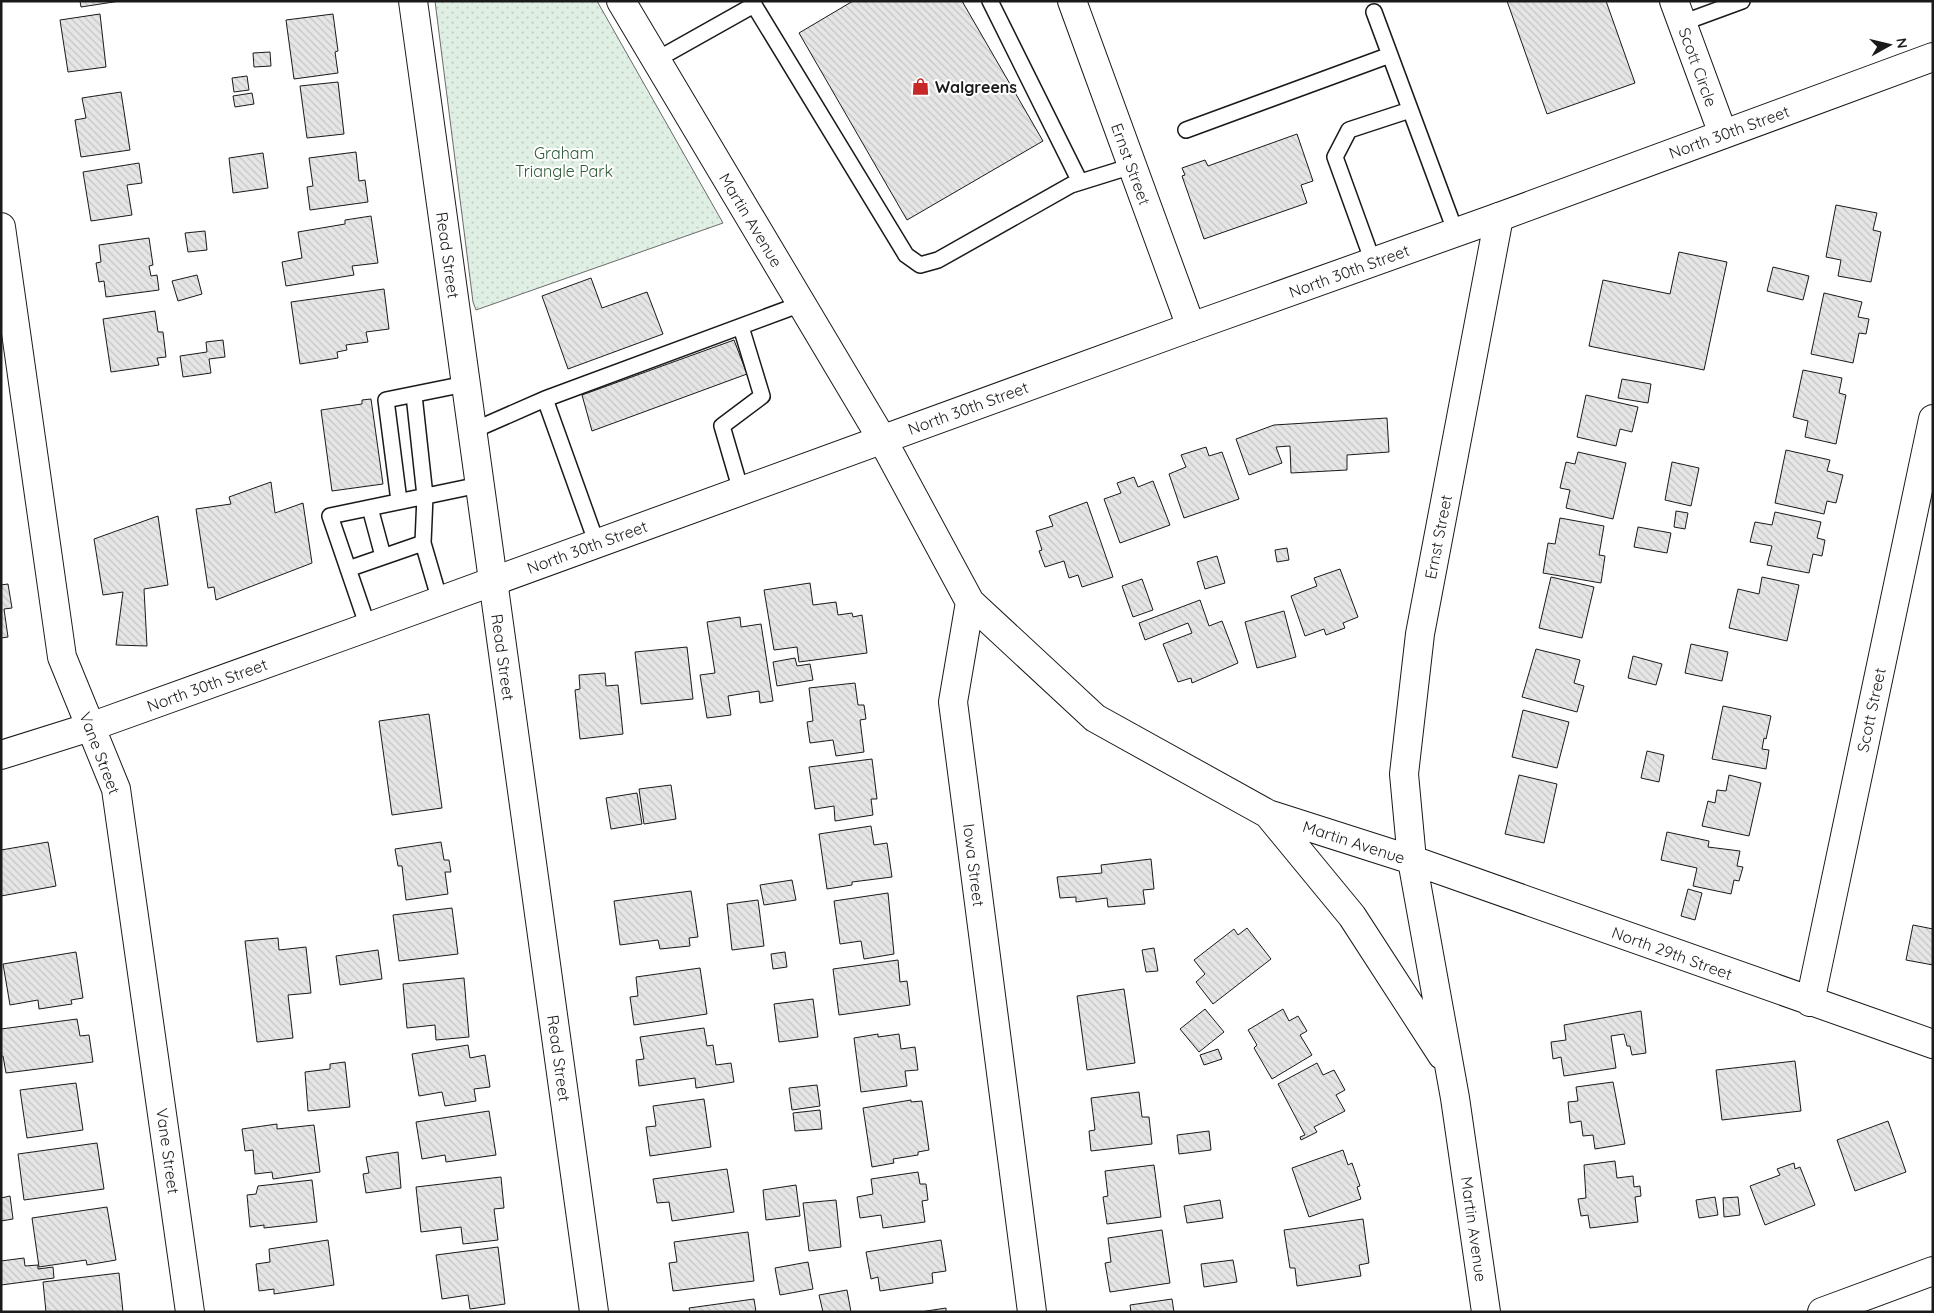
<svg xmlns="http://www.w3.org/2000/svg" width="1934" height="1313" font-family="Quicksand,sans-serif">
<defs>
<pattern id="park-dots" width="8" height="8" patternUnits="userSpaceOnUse" patternTransform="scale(1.25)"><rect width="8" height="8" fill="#e0efe3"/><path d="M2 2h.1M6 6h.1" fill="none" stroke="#c0ccc2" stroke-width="1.8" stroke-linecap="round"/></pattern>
<pattern id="building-back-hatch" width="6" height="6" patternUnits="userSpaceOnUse" patternTransform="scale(1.25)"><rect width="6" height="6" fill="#e6e6e6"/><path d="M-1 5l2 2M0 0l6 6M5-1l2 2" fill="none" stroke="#c5c5c5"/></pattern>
</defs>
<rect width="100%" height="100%" fill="#fff"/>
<path fill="url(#park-dots)" stroke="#6a6a6a" d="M435 1H597L723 223 476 310 473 302Z"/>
<path fill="url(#building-back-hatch)" stroke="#1a1a1a" d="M80 1H120L81 7Z
M853 1H962L1043 141 907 220 799 33Z
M1507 1H1606L1635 83 1547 114Z
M100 14 106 67 68 72 60 20Z
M333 14 338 51 335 52 338 73 294 79 286 20Z
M270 52 271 66 254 67 253 53Z
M247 76 249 90 234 92 232 78Z
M338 82 344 134 307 138 300 86Z
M121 92 130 150 81 157 75 120 86 118 82 98Z
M252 93 254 104 235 107 233 96Z
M1297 134 1313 181 1301 185 1307 203 1204 239 1182 176 1185 175 1182 168 1205 160 1208 166Z
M356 152 359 181 365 180 368 202 310 210 307 187 313 186 309 158Z
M263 153 268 188 233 193 229 158Z
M139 163 142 183 127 185 132 215 91 221 83 172Z
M1836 205 1877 213 1873 230 1881 232 1871 282 1838 276 1841 260 1826 257Z
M371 216 378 263 352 266 354 275 286 286 282 262 302 258 298 232 345 224V220Z
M205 231 207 250 188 252 185 233Z
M149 238 153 265 149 266 151 276 157 275 159 290 106 297 104 281 99 282 96 263 101 262 99 245Z
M1679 252 1727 262 1704 370 1589 346 1603 280 1670 294Z
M1773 267 1809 276 1803 300 1767 291Z
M197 275 202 294 178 301 172 281Z
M591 278 602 308 647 292 663 334 568 369 542 296Z
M384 289 389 329 366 332 368 342 346 345 347 350 337 352 338 358 300 364 291 302Z
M1824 293 1862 302 1858 317 1869 319 1866 334 1859 333 1853 363 1811 354Z
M155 311 158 332H163L166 357 157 358 159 365 111 372 103 319Z
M223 340 225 357 209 359 211 373 183 377 180 356 207 352 206 342Z
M734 340 747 374 592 431 582 395Z
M1803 370 1842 378 1839 393 1846 395 1836 444 1805 437 1808 421 1793 417Z
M1622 379 1651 384 1648 403 1618 398Z
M1586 395 1638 407 1632 432 1620 429 1616 446 1577 437Z
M371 399 383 484 332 491 321 410 362 404V400Z
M1387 418 1389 452 1347 455V470L1291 473 1290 446 1276 447 1282 463 1249 475 1236 439 1274 425Z
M1206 447 1209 456 1222 452 1239 499 1184 518 1169 474 1186 467 1181 455Z
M1786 450 1830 460 1827 471 1843 475 1836 503 1827 501 1824 514 1775 503Z
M1578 452 1626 463 1613 519 1566 508 1570 490 1560 488 1566 462 1575 464Z
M1672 462 1699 468 1691 506 1665 500Z
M1134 477 1138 487 1153 481 1170 525 1120 543 1104 499 1121 493 1117 483Z
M271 482 275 513 303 503 312 563 216 600 214 587 208 588 196 509 231 504 229 497Z
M1087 502 1113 577 1082 587 1078 575 1069 578 1064 561 1045 567 1039 551 1042 550 1036 531 1053 526 1049 516Z
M1676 511 1688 513 1685 529 1674 527Z
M1775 512 1821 522 1817 538 1825 540 1822 556 1813 554 1809 573 1767 565 1772 546 1750 542 1755 522 1772 525Z
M158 516 168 585 144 589 147 646 116 645 123 592 103 595 94 539Z
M1560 518 1604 526 1599 555 1605 556 1601 583 1543 573 1548 543 1555 544Z
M1638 527 1671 533 1667 553 1634 547Z
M1287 548 1289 560 1277 562 1275 550Z
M1217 556 1225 583 1205 589 1197 562Z
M1340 569 1358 617 1343 623 1345 628 1326 635 1324 629 1305 636 1291 596 1317 586 1314 578Z
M1551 577 1594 587 1582 638 1539 628Z
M1762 577 1799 585 1787 641 1729 628 1738 589 1759 594Z
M1142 579 1153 610 1133 617 1122 586Z
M810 583 813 605 836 602 838 615 852 613 853 617 862 615 867 653 799 662 797 647 774 650 764 590Z
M8 584 12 608 4 609 8 637 1 638V585Z
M1200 600 1209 626 1222 621 1238 663 1192 683 1191 678 1178 682 1163 644 1192 633 1188 623 1145 640 1139 623Z
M1284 611 1296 657 1257 668 1245 622Z
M740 617 741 627 761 624 773 701 760 703 759 691 728 696 731 715 707 718 700 675 715 673 707 622Z
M1691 644 1728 652 1722 681 1685 673Z
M687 647 693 699 641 704 635 652Z
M1536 649 1580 660 1574 683 1584 686 1577 712 1522 697Z
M1633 656 1662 664 1656 685 1628 678Z
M795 658 797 666 810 664 813 680 777 686 773 662Z
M605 673 606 686 618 685 623 734 580 739 575 690 580 689 579 675Z
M855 683 858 705H864L866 719 860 720 864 752 836 756 833 740 810 743 807 722 813 721 809 688Z
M1723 706 1771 716 1766 739 1764 738 1762 749 1769 750 1766 769 1712 759Z
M1523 710 1569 722 1557 768 1512 757Z
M429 714 442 808 392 815 379 721Z
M1647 751 1664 755 1659 782 1641 778Z
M872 759 877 799H871L873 815 835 821 834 806 815 809 809 767Z
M1519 775 1557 784 1544 843 1505 834Z
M1729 775 1761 783 1749 836 1702 826 1708 801 1715 803 1717 790 1726 791Z
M671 785 676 819 644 824 639 789Z
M637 793 642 824 611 829 606 798Z
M871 826 874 845 887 843 892 877 852 882V885L827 889 819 834Z
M1667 832 1709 841 1708 847 1740 851 1737 866 1743 867 1739 881 1734 880 1731 894 1693 886 1697 868 1661 860Z
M48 842 56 886 1 896V850Z
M441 842 444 860H449L451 872H445L448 894 406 900 402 866H398L395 849Z
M1151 859 1154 889 1143 890 1145 904 1108 907 1107 898 1076 902V897L1060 898 1057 877 1102 873 1101 865Z
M792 880 796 900 764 905 760 885Z
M1688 889 1702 893 1695 920 1681 916Z
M691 891 698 937 689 938 690 946 660 949 658 940 620 945 614 901Z
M888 893 894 954 864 959 861 941 840 944 834 901Z
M758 900 764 946 732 950 727 904Z
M452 908 458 954 399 961 393 915Z
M1913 925 1933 929V965L1906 960Z
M1247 928 1271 959 1213 1004 1196 982 1205 974 1194 960 1234 929 1238 935Z
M278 938 279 950 306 947 311 993 288 995 293 1038 257 1042 245 941Z
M1154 948 1158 971 1146 972 1142 950Z
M378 950 382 979 340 985 336 956Z
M76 952 83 998 71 1000 72 1004 39 1009 38 1000 10 1005 3 964Z
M785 952 787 967 773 969 771 954Z
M898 960 900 982 907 981 910 1005 839 1015 833 969Z
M700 968 707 1014 634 1025 630 997 638 996 636 977Z
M464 978 469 1037 436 1040 435 1025 407 1028 403 984Z
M1124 989 1135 1063 1087 1070 1077 996Z
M813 999 818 1037 779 1042 774 1004Z
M1205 1009 1224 1032 1199 1052 1180 1029Z
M1283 1009 1289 1021 1298 1016 1307 1031 1300 1035 1312 1055 1272 1079 1254 1048 1257 1045 1248 1030Z
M1641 1011 1646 1053 1632 1055 1630 1046H1627L1624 1034 1611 1036 1616 1068 1564 1076 1561 1057 1553 1059 1551 1042 1566 1040 1564 1025Z
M77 1019 80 1036 89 1035 93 1062 6 1073 3 1056H1V1029Z
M704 1028 707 1046 713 1045 716 1065 731 1063 734 1082 696 1088 695 1078 639 1086 636 1060 644 1059 640 1037Z
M878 1034V1037L899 1034 901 1049 915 1047 918 1070 905 1071 907 1086 861 1092 854 1038Z
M468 1045 470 1058 485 1055 490 1087 474 1089 476 1101 445 1106 442 1092 419 1096 412 1054Z
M1218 1049 1222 1059 1204 1065 1200 1055Z
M1795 1061 1801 1111 1722 1120 1716 1070Z
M345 1062 350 1107 308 1111 305 1072 330 1069V1064Z
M1317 1063 1323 1075 1334 1070 1345 1090 1336 1095 1345 1111 1314 1127 1317 1132 1301 1140 1300 1137 1305 1135 1278 1084Z
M1613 1082 1625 1144 1595 1149 1593 1135 1583 1136 1581 1121 1570 1123 1568 1102 1578 1101 1576 1087Z
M76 1083 83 1130 27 1138 20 1090Z
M817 1085 820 1106 792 1110 789 1088Z
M1139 1092 1142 1117H1149L1152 1144 1091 1151 1089 1131 1095 1130 1091 1098Z
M704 1099 711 1147 650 1156 646 1127 656 1126 653 1106Z
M911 1100V1102L922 1101 929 1150 918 1152V1155L893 1159 894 1163 872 1167 863 1108Z
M820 1110 822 1129 795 1131 793 1113Z
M489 1111 496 1155 446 1162 445 1155 422 1159 416 1122Z
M1888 1121 1906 1172 1855 1191 1837 1140Z
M277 1124V1129L314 1125 320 1172 273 1179 272 1172 255 1174 253 1150 245 1151 242 1129Z
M1209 1131 1211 1150 1179 1154 1177 1135Z
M97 1143 104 1189 24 1200 18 1154Z
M1343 1150 1348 1165 1352 1163 1360 1186 1357 1187 1361 1199 1309 1217 1292 1168Z
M398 1152 401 1188 366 1193 363 1174 369 1173 366 1157Z
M1615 1161 1617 1178 1633 1176 1634 1187 1640 1186 1641 1196 1635 1197 1638 1222 1590 1228 1588 1215 1581 1216 1578 1199 1586 1198 1584 1165Z
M1794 1163 1795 1169 1800 1167 1815 1205 1765 1225 1750 1186 1780 1175 1777 1169Z
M1154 1165 1161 1217 1107 1224 1103 1197 1108 1196 1105 1171Z
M727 1169 734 1212 672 1221 669 1202 657 1203 653 1179Z
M918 1172 920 1184H926L928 1200 922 1201 925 1222 883 1228 881 1215 860 1218 857 1197 873 1194 871 1179Z
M501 1177 504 1208 494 1209 498 1240 463 1244 461 1227 421 1232 416 1187Z
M312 1180 317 1222 264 1228V1225L250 1227 247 1195 256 1194 258 1186Z
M796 1185 800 1216 766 1220 763 1190Z
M10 1196 13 1219 1 1221V1198Z
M1715 1197 1718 1215 1699 1218 1696 1200Z
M1738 1197 1740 1215 1724 1217 1723 1198Z
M836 1200 841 1247 809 1251 803 1203Z
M1220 1200 1223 1218 1187 1223 1184 1206Z
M107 1207 116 1260 87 1265 86 1260 39 1267 32 1218Z
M1363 1219 1369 1263 1359 1265 1361 1276 1297 1286 1295 1268H1290L1284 1230Z
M1162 1230 1170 1283 1110 1292 1105 1263 1111 1262 1108 1238Z
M748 1232 754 1281 673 1291 669 1263 677 1262 674 1242Z
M328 1240 334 1285 274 1294V1289L259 1291 256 1264 270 1262 269 1249Z
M941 1240 946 1271 932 1273 933 1283 880 1291 878 1277 871 1279 866 1252Z
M498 1247 505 1304 470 1309 468 1295 442 1299 436 1255Z
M24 1258 25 1266 38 1265V1269L53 1267 54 1278 1 1285V1261Z
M1233 1260 1237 1282 1204 1287 1201 1264Z
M808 1262 813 1289 780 1295 775 1268Z
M119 1273 123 1312H46L43 1282Z
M847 1290 851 1312H823L819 1295Z
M754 1299 756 1312H690L689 1308Z
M1172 1299 1174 1312H1131L1130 1305Z
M946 1308V1312H920Z"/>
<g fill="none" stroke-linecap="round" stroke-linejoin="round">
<defs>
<path id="lane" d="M990 1 1080 182
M1374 12 1456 233
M1682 23 1742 1
M656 60 754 5 906 255 920 265 938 260 1071 185 1132 166
M1186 130 1390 55
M1373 262 1335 157 1349 130 1410 110
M741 327 762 396 722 426 741 491
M414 395 425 496 423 543
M472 431 545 399
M399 501 386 400 465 384
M370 508 383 556
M597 544 545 399 801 304
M348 569 423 543 440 601
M368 627 330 516 479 485"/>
<path id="street" d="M413 1 594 1312
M1072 1 1191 327
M1674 1 1723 134
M1499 217 1420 634 1404 774 1412 860 1933 1044
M1 227 62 657 116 789 190 1312
M882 439 970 602 953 702 1032 1312
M970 602 1095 718 1268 814 1412 860 1455 1098 1486 1312
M1268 814 1352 916 1442 1055
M1810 1002 1933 419
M1822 1312 1933 1271"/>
<path id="secondary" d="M621 1 882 439"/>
<path id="highway" d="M1 755 90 727 368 627 1191 327 1499 217 1933 57"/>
</defs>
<use href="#lane" stroke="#1a1a1a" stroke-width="18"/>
<use href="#street" stroke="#1a1a1a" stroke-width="30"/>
<use href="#secondary" stroke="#1a1a1a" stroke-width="30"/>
<use href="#highway" stroke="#1a1a1a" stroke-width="30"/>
<use href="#lane" stroke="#fff" stroke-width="15"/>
<use href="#street" stroke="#fff" stroke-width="28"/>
<use href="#secondary" stroke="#fff" stroke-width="28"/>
<use href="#highway" stroke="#fff" stroke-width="28"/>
</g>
<defs>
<symbol id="shop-bare" viewBox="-9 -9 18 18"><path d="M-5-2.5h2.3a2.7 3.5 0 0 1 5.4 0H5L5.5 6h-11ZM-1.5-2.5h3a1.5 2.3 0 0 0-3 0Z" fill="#c62828" stroke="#fff" stroke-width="2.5" paint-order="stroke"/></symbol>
</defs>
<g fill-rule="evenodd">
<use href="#shop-bare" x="908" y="74" width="25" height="25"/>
</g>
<g text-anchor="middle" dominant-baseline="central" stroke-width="4" stroke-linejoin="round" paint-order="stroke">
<g font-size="16" fill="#1a1a1a" stroke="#fff">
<text transform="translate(1698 67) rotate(70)">Scott Circle</text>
<text transform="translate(1729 132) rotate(-20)">North 30th Street</text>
<text transform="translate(1131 164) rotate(70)">Ernst Street</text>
<text transform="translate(751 220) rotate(59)">Martin Avenue</text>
<text transform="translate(448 255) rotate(82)">Read Street</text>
<text transform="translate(1349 271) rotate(-20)">North 30th Street</text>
<text transform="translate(968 408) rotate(-20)">North 30th Street</text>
<text transform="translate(1438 537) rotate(-79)">Ernst Street</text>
<text transform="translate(587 547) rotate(-20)">North 30th Street</text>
<text transform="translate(503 657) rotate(82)">Read Street</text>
<text transform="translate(207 685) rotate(-20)">North 30th Street</text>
<text transform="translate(1871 710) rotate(-78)">Scott Street</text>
<text transform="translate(100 753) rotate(69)">Vane Street</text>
<text transform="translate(1354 842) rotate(18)">Martin Avenue</text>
<text transform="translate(974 865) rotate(83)">Iowa Street</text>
<text transform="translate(1672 953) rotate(20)">North 29th Street</text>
<text transform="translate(559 1058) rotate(82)">Read Street</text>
<text transform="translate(168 1151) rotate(82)">Vane Street</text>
<text transform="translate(1474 1229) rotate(82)">Martin Avenue</text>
</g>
<g font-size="16" font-weight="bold" fill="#1a1a1a" stroke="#fff" text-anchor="start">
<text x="935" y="87">Walgreens</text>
</g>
<g font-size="16" fill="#2b5a34" stroke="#fff">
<text x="564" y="153">Graham<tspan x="564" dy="18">Triangle Park</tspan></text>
</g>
</g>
<rect width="1934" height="1313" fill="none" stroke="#1a1a1a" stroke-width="5"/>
<g transform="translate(1889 45) rotate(82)" stroke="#ffffff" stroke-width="4" paint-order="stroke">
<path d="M0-4L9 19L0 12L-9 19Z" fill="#1a1a1a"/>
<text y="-8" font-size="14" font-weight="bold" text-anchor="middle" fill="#1a1a1a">N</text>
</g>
</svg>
